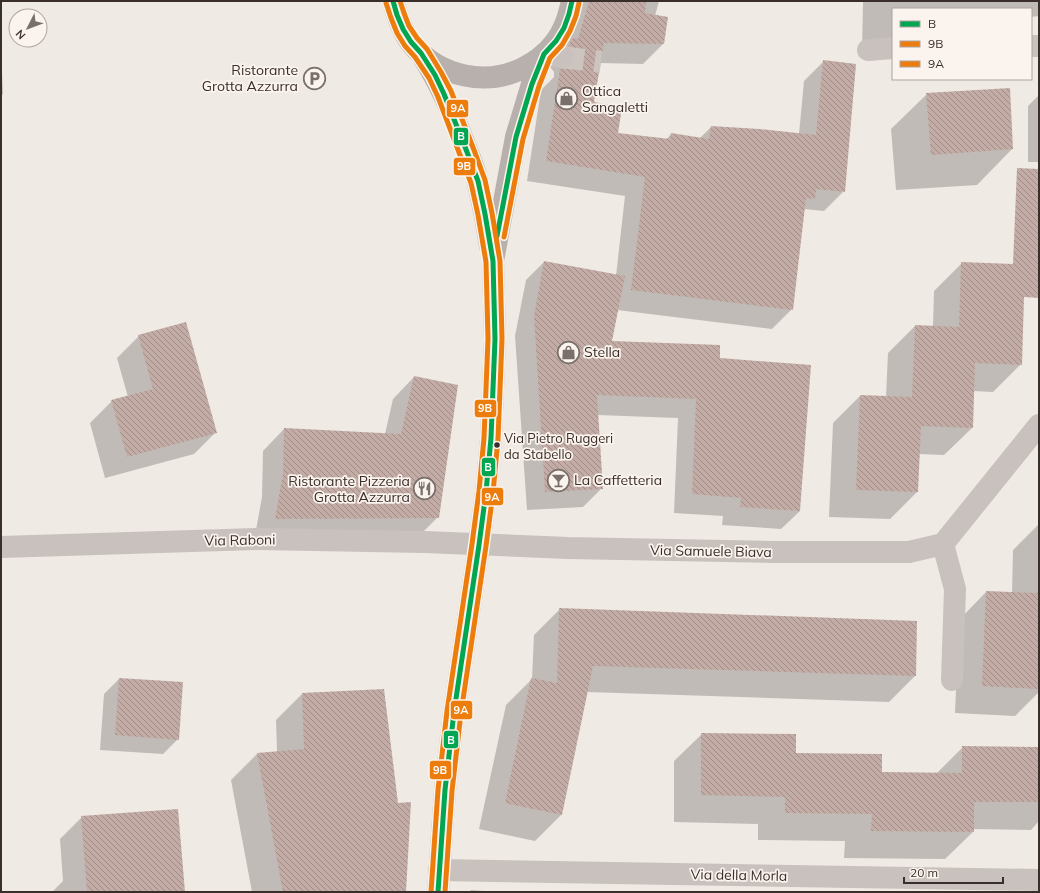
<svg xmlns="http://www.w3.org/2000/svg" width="1040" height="893" font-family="Mulish,sans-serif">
<defs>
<pattern id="building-back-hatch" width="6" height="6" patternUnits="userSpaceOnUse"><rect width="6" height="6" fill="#c3aca6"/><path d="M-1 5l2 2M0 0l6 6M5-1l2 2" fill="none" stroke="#9f8c87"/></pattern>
</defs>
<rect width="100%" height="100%" fill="#f0eae4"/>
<path fill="#0003" d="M576 1H659L655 16 663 44 643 64 600 63 593 103 617 134 666 140 671 134 699 139 711 127 799 134 804 81 824 61 844 191 824 211 804 209 792 309 772 329 617 310 611 342 719 359 800 511 781 529 722 525 723 516 674 513 678 418 597 415 602 488 583 507 527 510 515 336 526 280 544 262 616 276 625 196 527 181 541 90 554 77V72L550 67Z
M864 1H1039V16L1031 17V9H893V51H862L863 2Z
M1 47 3 94 1 96Z
M1009 89 1012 149 977 185 896 190 891 129 927 94Z
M1039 95V162H1028V106Z
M962 263 1021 364 993 392 973 391 972 428 944 455 919 454 917 492 890 519 829 517 833 423 860 396 886 397 888 353 915 326H933L934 291Z
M139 336 216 432 194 454 105 478 90 423 112 401 128 397 117 358Z
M414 377 438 517 416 539 254 541 262 497 263 451 284 429 385 434 393 399Z
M1039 524V692L1015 716 955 713 959 620 986 592 1012 593 1013 550Z
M560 609 916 622 915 676 889 702 587 692 561 815 535 841 479 829 506 705 532 679 534 635Z
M119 679 178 739 163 754 100 750 104 694Z
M383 690 405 892H252L231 780 257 754 277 752 276 720 302 694Z
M702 734 881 773 936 774 963 747 1039 748V821L1031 830 973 829V832L945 859 844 858 845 841 758 840V824L674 822V761Z
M82 817 184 892H52L63 881 60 839Z
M471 890 498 892H469Z"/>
<path fill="url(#building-back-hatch)" d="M589 1H646L645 13 668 17 664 44 604 43 594 102 622 107 618 133 670 139 671 133 709 139 711 126 759 129 816 135 823 60 856 64 845 192 816 189 815 199 806 198 793 310 631 290 645 177 546 161 560 69H567L572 65 574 59V52L568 46 573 38 578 39Z
M1010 88 1013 149 931 155 926 93Z
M1017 168 1039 169V298L1024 297 1022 365 975 363 973 428 921 426 918 492 856 490 860 395 912 397 915 325 959 327 961 262 1013 264Z
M544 261 625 276 612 341 720 345V358L811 365 800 511 740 507 741 498 692 494 696 399 597 395 603 489 545 492 534 316Z
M186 322 217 433 127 457 111 400 153 389 138 335Z
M414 376 458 385 439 518 275 519 283 474 284 428 401 434Z
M986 591 1039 593V689L982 686Z
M559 608 917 621 916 676 593 666 562 815 505 803 531 678 557 683Z
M119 678 183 682 179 740 115 735Z
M384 689 398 803 411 802 406 892H283L257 753 304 749 302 693Z
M701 733 796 734V753L882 754V772L962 773V746L1039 747V802H974V832L871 831 872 814 785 813V797L701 795Z
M178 809 185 892H87L81 816Z"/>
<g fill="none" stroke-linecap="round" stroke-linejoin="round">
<path stroke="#ccc4bf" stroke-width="22" stroke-dasharray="22 11" stroke-linecap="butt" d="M562 57 601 62"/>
<path stroke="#c8c1bd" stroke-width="22" d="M1031 46H1039
M868 50 893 48
M544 54 562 57
M943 544 955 589 952 680
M1 547 257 539 425 542 568 548 776 552H909L943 544 1039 425
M439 870 1039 880"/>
<path stroke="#b7b0ac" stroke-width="22" d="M393 1C397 16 402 31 411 43 439 77 488 88 527 66 542 58 557 44 564 27 568 19 570 10 572 1
M423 57C440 84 452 111 463 140 468 154 475 168 478 183 483 204 487 225 490 246
M438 892 445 790 454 712 479 545 486 492 491 438 495 339 493 261 516 137 532 84 544 54"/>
<defs>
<path id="bus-1" d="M393 1 397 15 403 29 411 42 421 53 435 75 444 94 467 152 478 181 485 214 493 261 495 339 491 438 486 492 479 545 454 712 445 790 438 892
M497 236 516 137 532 84 544 54 556 41 564 28 569 14 572 1"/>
<path id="bus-2" d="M386 3 391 18 397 33 405 46 415 57 429 78 438 97 460 155 471 183 478 215 486 262 488 339 484 438 479 491 472 544 447 711 438 790 431 892
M504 237 523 139 539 86 550 58 562 45 570 31 576 16 579 3"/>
<path id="bus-3" d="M400 1 404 13 409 26 417 38 427 49 441 72 451 91 474 150 485 180 492 213 500 261 502 339 498 439 493 493 486 546 461 713 452 791 445 892"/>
</defs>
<use href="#bus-1" stroke="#fbf3ed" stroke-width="8"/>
<use href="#bus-2" stroke="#fbf3ed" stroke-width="8"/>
<use href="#bus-3" stroke="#fbf3ed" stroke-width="8"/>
<use href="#bus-1" stroke="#00a651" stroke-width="5"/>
<use href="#bus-2" stroke="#ec7c0c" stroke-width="5"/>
<use href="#bus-3" stroke="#ec7c0c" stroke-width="5"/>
</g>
<defs>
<symbol id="parking-ring" viewBox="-11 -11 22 22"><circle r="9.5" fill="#fbf3ed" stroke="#7a706b" stroke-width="1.5"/><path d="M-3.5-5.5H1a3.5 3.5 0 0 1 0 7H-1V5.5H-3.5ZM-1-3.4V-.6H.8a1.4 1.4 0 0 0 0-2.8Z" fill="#7a706b"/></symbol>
<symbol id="shop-ring" viewBox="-11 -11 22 22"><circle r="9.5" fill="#fbf3ed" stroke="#7a706b" stroke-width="1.5"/><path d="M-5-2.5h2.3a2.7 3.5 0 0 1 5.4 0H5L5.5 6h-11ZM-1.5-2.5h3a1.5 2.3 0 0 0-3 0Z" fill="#7a706b"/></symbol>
<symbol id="bar-ring" viewBox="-11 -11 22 22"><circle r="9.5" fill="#fbf3ed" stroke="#7a706b" stroke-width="1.5"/><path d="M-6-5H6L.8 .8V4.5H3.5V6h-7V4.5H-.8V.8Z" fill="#7a706b"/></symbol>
<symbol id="restaurant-ring" viewBox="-11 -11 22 22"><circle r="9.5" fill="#fbf3ed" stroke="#7a706b" stroke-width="1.5"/><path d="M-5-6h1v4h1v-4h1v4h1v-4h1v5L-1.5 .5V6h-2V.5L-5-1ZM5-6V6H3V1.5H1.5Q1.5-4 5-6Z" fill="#7a706b"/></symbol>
</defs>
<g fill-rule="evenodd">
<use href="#parking-ring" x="302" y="66" width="25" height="25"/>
<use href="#shop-ring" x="554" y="86" width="25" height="25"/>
<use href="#shop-ring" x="556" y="340" width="25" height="25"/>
<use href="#bar-ring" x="546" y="468" width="25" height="25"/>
<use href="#restaurant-ring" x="412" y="476" width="25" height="25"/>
</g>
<circle fill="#3a2e2a" stroke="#fbf3ed" stroke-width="1.5" cx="497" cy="445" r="3.5"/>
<g text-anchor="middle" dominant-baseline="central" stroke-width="3.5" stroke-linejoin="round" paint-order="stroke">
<g font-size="13" fill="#3a2e2a" stroke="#fbf3ed" text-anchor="start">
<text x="504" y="438">Via Pietro Ruggeri<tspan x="504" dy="16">da Stabello</tspan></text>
</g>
<g font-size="14" fill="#3a2e2a" stroke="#fbf3ed" text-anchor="start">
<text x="298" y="70" text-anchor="end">Ristorante<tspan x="298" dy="16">Grotta Azzurra</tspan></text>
<text x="582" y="91">Ottica<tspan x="582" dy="16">Sangaletti</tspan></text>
<text x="584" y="352">Stella</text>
<text x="574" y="480">La Caffetteria</text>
<text x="410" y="481" text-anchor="end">Ristorante Pizzeria<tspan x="410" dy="16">Grotta Azzurra</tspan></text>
</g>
<g font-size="14" fill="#3a2e2a" stroke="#fbf3ed">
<text transform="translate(240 540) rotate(-1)">Via Raboni</text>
<text transform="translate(711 551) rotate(1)">Via Samuele Biava</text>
<text transform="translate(739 875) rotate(1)">Via della Morla</text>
</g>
</g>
<g stroke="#fbf3ed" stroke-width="1.5">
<rect x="446" y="99" width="23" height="19" rx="4" fill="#ec7c0c"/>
<rect x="453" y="127" width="16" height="19" rx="4" fill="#00a651"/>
<rect x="453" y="157" width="23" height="19" rx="4" fill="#ec7c0c"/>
<rect x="474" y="399" width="23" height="19" rx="4" fill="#ec7c0c"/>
<rect x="481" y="457" width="15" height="20" rx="4" fill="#00a651"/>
<rect x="481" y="487" width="23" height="19" rx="4" fill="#ec7c0c"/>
<rect x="450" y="700" width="23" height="20" rx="4" fill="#ec7c0c"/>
<rect x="443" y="730" width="16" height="19" rx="4" fill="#00a651"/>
<rect x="429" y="760" width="23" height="20" rx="4" fill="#ec7c0c"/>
</g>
<g font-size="11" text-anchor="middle" font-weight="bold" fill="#fff">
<text x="458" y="112">9A</text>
<text x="461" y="140">B</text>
<text x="464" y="170">9B</text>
<text x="485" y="412">9B</text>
<text x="488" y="471">B</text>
<text x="492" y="501">9A</text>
<text x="461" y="714">9A</text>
<text x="451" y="744">B</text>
<text x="440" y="774">9B</text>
</g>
<rect width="1040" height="893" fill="none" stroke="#3a2e2a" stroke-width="4"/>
<rect x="892" y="8" width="140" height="72" fill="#fbf3ed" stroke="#aea49f"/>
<rect x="900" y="21" width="20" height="6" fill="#00a651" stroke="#aea49f"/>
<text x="928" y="28" font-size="12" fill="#3a2e2a">B</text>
<rect x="900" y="41" width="20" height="6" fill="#ec7c0c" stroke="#aea49f"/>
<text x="928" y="48" font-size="12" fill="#3a2e2a">9B</text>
<rect x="900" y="61" width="20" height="6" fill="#ec7c0c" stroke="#aea49f"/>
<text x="928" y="68" font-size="12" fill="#3a2e2a">9A</text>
<g transform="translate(28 28) rotate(228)"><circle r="19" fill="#fbf3ed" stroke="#aea49f"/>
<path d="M0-3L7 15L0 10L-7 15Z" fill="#7a706b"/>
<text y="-6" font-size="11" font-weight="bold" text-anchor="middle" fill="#3a2e2a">N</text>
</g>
<path d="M904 877v6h99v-6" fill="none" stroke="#3a2e2a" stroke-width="2"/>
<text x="910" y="877" font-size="12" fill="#3a2e2a" stroke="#fbf3ed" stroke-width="3" paint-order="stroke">20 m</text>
</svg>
